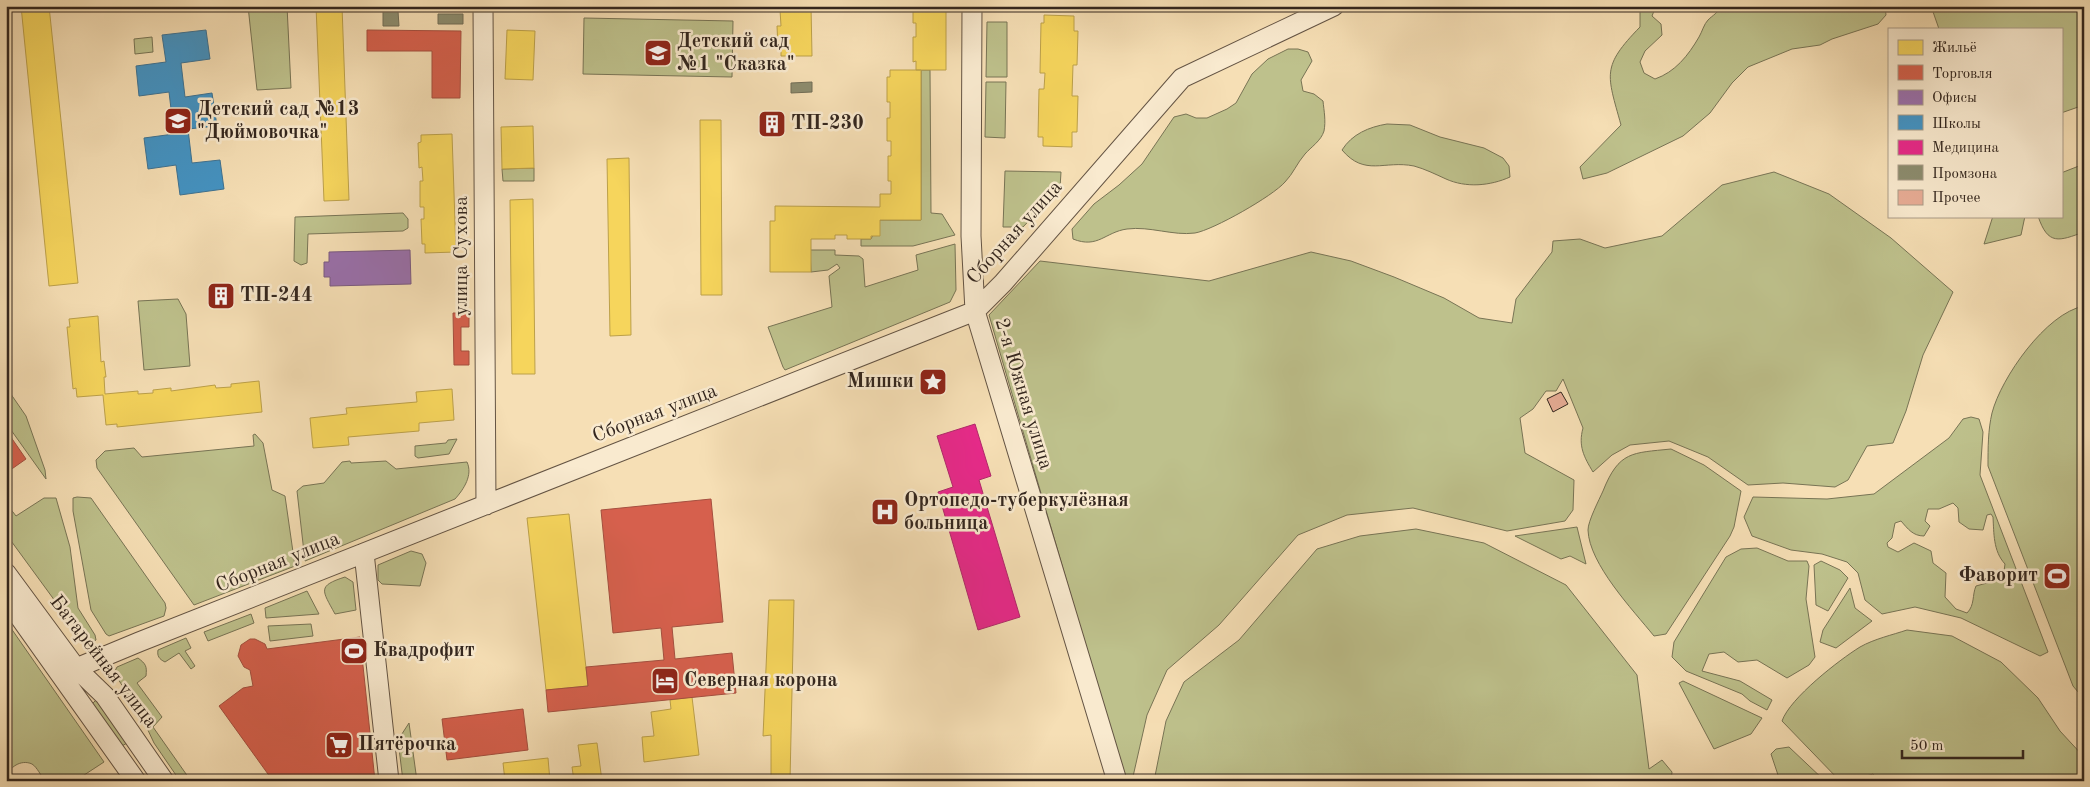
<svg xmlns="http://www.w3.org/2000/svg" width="2090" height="787" font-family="'Old Standard TT',serif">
<rect width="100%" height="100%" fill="#f6dfb5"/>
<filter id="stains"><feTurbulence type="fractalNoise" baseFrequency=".004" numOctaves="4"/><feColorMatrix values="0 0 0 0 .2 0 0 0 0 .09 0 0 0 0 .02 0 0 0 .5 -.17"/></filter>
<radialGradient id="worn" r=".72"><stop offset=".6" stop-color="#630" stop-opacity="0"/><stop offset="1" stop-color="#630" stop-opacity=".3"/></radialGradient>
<path fill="#bec18c" stroke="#787455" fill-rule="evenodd" d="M248 6H287L291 88 257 90Z
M1640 6H1656L1652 16 1661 24 1662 35 1645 51 1640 62 1644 73 1655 79C1675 72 1688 56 1699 37 1702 32 1704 24 1708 20 1713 15 1718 13 1721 6H1885L1886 15 1878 24 1832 39 1820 45 1792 49 1748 67 1732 83 1710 113 1683 136 1607 173 1583 179 1580 167 1621 125C1607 74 1601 67 1640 27Z
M1931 6H2084V105L2061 113V29H1939Z
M584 18 733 21 732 77 583 74Z
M987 22H1007V77H986Z
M152 37 153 52 135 54 134 39Z
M1288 49H1298L1308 52 1312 61 1301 80 1303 91 1314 94 1323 101C1324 111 1326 121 1324 131 1321 141 1311 147 1305 154 1297 163 1293 174 1285 182 1273 196 1213 230 1195 233 1173 236 1150 226 1127 229 1105 232 1098 249 1073 239L1072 229 1094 204 1119 185 1142 164 1174 117 1186 114 1196 118H1207L1227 109 1236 103 1252 74 1268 59Z
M921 70H930L931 213 942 214 955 235 913 246H861V239H871L880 220H921Z
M986 82H1006L1005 138 985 137Z
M1387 124 1410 125 1440 137 1484 148 1503 158 1509 166 1510 177C1490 186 1466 188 1446 179 1435 174 1425 169 1414 166 1384 160 1365 177 1342 150 1352 134 1369 127 1387 124Z
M2084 164V232C2059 241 2048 246 2038 216H2061V173Z
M534 168V181H503L502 169Z
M1005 171 1061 172 1060 188 1023 227H1003Z
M1774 172 1829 194 1891 238 1953 292 1923 355 1906 411 1893 443 1867 446 1848 480 1835 487 1783 483 1748 485 1708 457 1669 441 1630 445 1612 455 1593 472C1584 457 1578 446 1583 428L1563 379 1556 391H1546L1533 409 1520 418 1525 453 1574 480 1573 510 1565 521 1507 531 1413 508 1347 515 1298 535 1219 625 1167 670 1147 715 1132 781H1125L989 315 1040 261 1209 281 1311 252 1351 261 1394 277 1444 298 1479 318 1512 323 1516 299 1552 252 1553 241 1580 239 1605 248 1662 236 1722 185Z
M403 213 408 219V228L403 231 308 234 307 263 301 265 294 261 295 217Z
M1993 216H2025L2021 235 1984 244Z
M955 244 956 290 950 302 785 370 783 367 768 327 832 307 829 276 840 268 837 264 828 270 811 272 810 250H835V255L859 256 863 259 865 287 918 270 916 255Z
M178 299 186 314 190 366 144 370 138 301Z
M2084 306V699L2073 686 1988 466C1988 448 1988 430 1992 413 2001 378 2046 313 2084 306Z
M6 387 26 416 45 470 46 479 6 423Z
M1971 417 1979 419 1983 432 1980 475 2048 652 2040 656 1961 618 1915 607 1882 614 1865 600 1858 573 1847 562 1822 554 1791 550 1752 536 1744 517 1753 497 1827 499 1874 494 1949 438 1963 419ZM1953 503 1958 508 1959 522 1969 529 1983 530 1987 515 1991 514 1993 517C1994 533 1993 551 2005 564L2004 571 1998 580 1976 586C1972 595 1975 605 1967 613L1956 609 1945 597 1946 573 1933 563 1931 551 1914 543 1898 552 1888 547 1887 543 1892 538 1895 523 1901 521C1908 529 1913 536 1924 536L1930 526 1925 521 1928 509H1939Z
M255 434 263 443 272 490 285 496 295 566 194 605 97 468 96 460 105 451 134 448 142 457 254 446 253 435Z
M457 439 449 454 418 458 415 456V446L446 443 448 440Z
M1671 449 1704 465 1741 491 1734 527 1730 536 1666 634 1654 636C1633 610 1589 564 1588 530 1588 521 1599 500 1603 491 1619 451 1632 453 1671 449Z
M350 461 351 463 386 461 396 469 467 462C473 475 464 489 455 499L305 561 297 491 303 486 324 483 342 462Z
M77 497 91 498 165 603 166 608 164 616 109 636 106 634 91 610 73 511V498Z
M44 498H56L70 547 78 608 95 635 96 640 89 644 85 642 6 534V503L16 516Z
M1577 527 1586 564 1570 556 1561 559 1515 536Z
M1416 529 1484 543 1566 585 1637 675 1649 769 1662 760 1672 772 1671 781H1154L1166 721 1184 682 1239 640 1317 549 1360 536Z
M1757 548 1788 561H1807L1809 566 1806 599 1815 657 1809 665 1787 678 1757 660 1738 662 1724 652 1709 654 1702 671 1740 681 1772 700 1767 710 1750 701 1742 694 1686 671 1672 657 1674 642 1726 557 1741 549Z
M411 551 422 554 426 563 420 586 382 584 378 580V565Z
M1821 561 1840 570 1848 578 1828 611 1816 605 1814 565Z
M345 577 353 582 356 610 335 614C322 590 317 586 345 577Z
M1850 588 1855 608 1872 621 1836 648 1820 642 1823 630Z
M307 591 319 614 266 618 265 608Z
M251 614 254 623 208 641 204 632Z
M6 621 104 762 75 781H45C41 776 37 767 32 764 21 759 9 767 6 778Z
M311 624 313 636 270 641 268 626Z
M1907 630 1952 636 2001 662 2038 698 2060 731 2084 757V781H1880L1873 774 1850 781H1840L1782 721C1790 698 1839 660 1860 647 1874 639 1892 635 1907 630Z
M186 638 191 648 185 651 195 666 191 669 179 653 165 662C159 659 157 656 158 650Z
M138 658C146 664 147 666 146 676L137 683 162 717 153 727 191 781H180L154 743 139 711 114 673 117 667Z
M1683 681 1762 718 1751 734 1714 749 1679 683Z
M96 700 127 743 122 746 92 704Z
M409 723 417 781H403L398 740Z
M1789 747 1825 781H1771L1778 775 1771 754 1776 749Z"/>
<path fill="#f6d55c" stroke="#bca049" d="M21 6H49L78 283 49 286Z
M316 6H342L349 200 324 201Z
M777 6H811L812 56H781V48H778L777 26H781L780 10H777Z
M913 6H946V70H916V61L913 62V37H916V23H913Z
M1044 15 1074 16V31H1078L1077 65H1073L1072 96H1078L1077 132H1072V147L1043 146V137H1038L1039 89H1044L1045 73H1040L1041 23H1044Z
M507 30 535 31 533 80 505 79Z
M890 70H921V220H880V236H871V239H847V235H835V239H811V272H770V221H775V206L880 207V194H891V181H888V156H891V141H887V118H890V102H887V77H890Z
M765 117H779V131H765Z
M700 120H721L722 295H701Z
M533 126 534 168 502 169 501 127Z
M452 134 456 252 425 253V244H422L421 219H424V207H420V181H423L422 167 419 168 418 143 421 142V135Z
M629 158 631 335 610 336 607 159Z
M533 199 535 374H512L510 200Z
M225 284 227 306 216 307 214 285Z
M98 316 101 362 104 361 106 377H104L105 394 138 391V394L153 393V390L171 388V391L215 385 216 388 231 387V384L259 381 262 412 117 427V424L106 425 103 395 77 397 76 388 73 389 67 327H70L69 319Z
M452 389 454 420 419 423V431L348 437 349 445 313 448 310 418 347 414 346 408 417 402 416 392Z
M569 514 588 686 546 690 527 518Z
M769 600H794L790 781H771V735L763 736Z
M692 697 699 755 644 762 642 737 654 736 651 712 671 709 670 700Z
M597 743 602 781H574L572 767 581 766 578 745Z
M548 758 550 781H505L503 763Z"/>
<path fill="#d6604d" stroke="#a54f3f" d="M367 30 461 31 460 98H432V51H367Z
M453 313H469V327H461V351H469V365H454Z
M6 430 26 459 6 473Z
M711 499 723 622 672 627 675 659 732 653 736 693 548 712 546 690 588 686 586 667 664 660 661 628 613 633 601 510Z
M360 637 375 781H273L219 706 243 688 253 686 250 670 244 667 238 656 241 645 250 639H255L265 644 267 649Z
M523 709 528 750 447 760 442 719Z"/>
<path fill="#9970ab" stroke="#7a5a81" d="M410 250 411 284 330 286V277H324V262H329V252Z"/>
<path fill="#4393c3" stroke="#3e7292" d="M206 30 210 59 181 63 185 97 212 93 217 126 188 129 192 163 220 160 224 189 180 195 176 165 148 169 144 138 174 134 169 92 139 96 136 66 166 62 162 35Z"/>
<path fill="#e7298a" stroke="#b1286a" d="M975 424 991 476 979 480 1020 617 978 630 938 492 953 487 937 436Z"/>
<path fill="#8c8c6e" stroke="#716d56" d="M383 11H398L399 26H383Z
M438 14H463V24H438Z
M812 82V92L791 93V83Z"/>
<path fill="#e7ac95" stroke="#33261e" d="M1561 392 1568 404 1553 412 1547 399Z"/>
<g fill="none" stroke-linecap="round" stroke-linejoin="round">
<defs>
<path id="minor" d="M483 6 486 505
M972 6 971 236 975 311 1117 781
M364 553 389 781
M6 573 76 668 105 696 164 781
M6 598 136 781
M62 674 139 642 975 311 1003 283 1182 78 1334 6"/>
</defs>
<use href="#minor" stroke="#645444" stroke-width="21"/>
<use href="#minor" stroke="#f9eacf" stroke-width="19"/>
</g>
<defs>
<symbol id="school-square" viewBox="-11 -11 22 22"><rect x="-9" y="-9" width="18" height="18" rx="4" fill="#8f2418" stroke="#f9eacf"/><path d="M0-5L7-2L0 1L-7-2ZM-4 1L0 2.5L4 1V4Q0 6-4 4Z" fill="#fff"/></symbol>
<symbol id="building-square" viewBox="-11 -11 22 22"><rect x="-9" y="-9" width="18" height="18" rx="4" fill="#8f2418" stroke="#f9eacf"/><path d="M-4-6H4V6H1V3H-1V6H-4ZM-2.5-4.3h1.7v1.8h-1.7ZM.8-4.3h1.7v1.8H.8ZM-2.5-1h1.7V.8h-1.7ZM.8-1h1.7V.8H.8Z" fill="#fff"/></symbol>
<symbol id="sight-square" viewBox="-11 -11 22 22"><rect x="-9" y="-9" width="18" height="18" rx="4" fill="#8f2418" stroke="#f9eacf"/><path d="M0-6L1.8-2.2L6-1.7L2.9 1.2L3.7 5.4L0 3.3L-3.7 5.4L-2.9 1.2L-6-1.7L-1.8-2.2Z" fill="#fff"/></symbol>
<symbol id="hospital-square" viewBox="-11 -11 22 22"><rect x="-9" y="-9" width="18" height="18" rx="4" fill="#8f2418" stroke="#f9eacf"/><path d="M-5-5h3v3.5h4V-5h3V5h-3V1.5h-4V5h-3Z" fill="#fff"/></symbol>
<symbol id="stadium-square" viewBox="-11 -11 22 22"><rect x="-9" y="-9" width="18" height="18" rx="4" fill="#8f2418" stroke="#f9eacf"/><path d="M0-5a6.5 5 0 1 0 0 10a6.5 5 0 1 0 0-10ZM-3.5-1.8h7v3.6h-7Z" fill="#fff"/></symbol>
<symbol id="hotel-square" viewBox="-11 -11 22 22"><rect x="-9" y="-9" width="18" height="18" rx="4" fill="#8f2418" stroke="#f9eacf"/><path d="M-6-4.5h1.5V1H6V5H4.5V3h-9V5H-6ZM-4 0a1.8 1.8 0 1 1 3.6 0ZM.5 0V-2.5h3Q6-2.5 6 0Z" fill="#fff"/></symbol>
<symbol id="supermarket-square" viewBox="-11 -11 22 22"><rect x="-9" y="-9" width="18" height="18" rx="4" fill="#8f2418" stroke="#f9eacf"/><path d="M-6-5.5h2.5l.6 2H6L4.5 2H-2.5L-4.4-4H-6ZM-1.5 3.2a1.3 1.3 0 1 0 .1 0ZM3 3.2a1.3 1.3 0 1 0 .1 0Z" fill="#fff"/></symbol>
</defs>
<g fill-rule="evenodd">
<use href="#school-square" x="642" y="37" width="32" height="32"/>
<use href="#school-square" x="162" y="105" width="32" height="32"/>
<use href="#building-square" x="756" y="108" width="32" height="32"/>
<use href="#building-square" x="205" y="280" width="32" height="32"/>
<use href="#sight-square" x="917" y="366" width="32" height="32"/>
<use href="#hospital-square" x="869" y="496" width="32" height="32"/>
<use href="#stadium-square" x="2041" y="560" width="32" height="32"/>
<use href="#stadium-square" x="338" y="635" width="32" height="32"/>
<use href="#hotel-square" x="649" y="665" width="32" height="32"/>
<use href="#supermarket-square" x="323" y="729" width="32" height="32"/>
</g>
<g text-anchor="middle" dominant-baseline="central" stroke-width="5" stroke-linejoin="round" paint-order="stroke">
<g font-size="20" font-weight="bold" fill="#33261e" stroke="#f9eacf" text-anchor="start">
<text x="677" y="42">Детский сад<tspan x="677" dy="23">№1 "Сказка"</tspan></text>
<text x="197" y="110">Детский сад №13<tspan x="197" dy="23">"Дюймовочка"</tspan></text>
<text x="791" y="124">ТП-230</text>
<text x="240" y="296">ТП-244</text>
<text x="914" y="382" text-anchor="end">Мишки</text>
<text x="904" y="501">Ортопедо-туберкулёзная<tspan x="904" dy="23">больница</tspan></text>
<text x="2038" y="576" text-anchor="end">Фаворит</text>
<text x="373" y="651">Квадрофит</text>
<text x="684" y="681">Северная корона</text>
<text x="358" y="745">Пятёрочка</text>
</g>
<g font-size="20" fill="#33261e" stroke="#f9eacf">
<text transform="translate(1015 233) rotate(-48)">Сборная улица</text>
<text transform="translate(462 256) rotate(-90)">улица Сухова</text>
<text transform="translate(1023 394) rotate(73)">2-я Южная улица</text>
<text transform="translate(655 414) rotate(-21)">Сборная улица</text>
<text transform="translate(278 563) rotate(-22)">Сборная улица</text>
<text transform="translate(103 662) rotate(52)">Батарейная улица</text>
</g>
</g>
<rect width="2090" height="787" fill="none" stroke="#f6dfb5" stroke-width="25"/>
<rect x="8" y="8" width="2075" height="772" fill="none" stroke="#33261e" stroke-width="2.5"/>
<rect x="12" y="12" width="2065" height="762" fill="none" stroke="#33261e"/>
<rect x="1888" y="28" width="175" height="190" fill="#f9eacf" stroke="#aa9c88"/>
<rect x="1898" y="40" width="25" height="15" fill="#f6d55c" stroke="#aa9c88"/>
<text x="1932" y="52" font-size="15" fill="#33261e">Жильё</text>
<rect x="1898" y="65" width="25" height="15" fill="#d6604d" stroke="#aa9c88"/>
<text x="1932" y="78" font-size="15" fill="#33261e">Торговля</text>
<rect x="1898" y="90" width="25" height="15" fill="#9970ab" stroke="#aa9c88"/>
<text x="1932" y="102" font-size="15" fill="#33261e">Офисы</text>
<rect x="1898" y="115" width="25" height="15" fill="#4393c3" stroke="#aa9c88"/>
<text x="1932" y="128" font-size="15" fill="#33261e">Школы</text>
<rect x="1898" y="140" width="25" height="15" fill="#e7298a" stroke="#aa9c88"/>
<text x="1932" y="152" font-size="15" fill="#33261e">Медицина</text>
<rect x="1898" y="165" width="25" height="15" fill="#8c8c6e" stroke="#aa9c88"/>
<text x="1932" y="178" font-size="15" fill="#33261e">Промзона</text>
<rect x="1898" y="190" width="25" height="15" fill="#e7ac95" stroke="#aa9c88"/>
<text x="1932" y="202" font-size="15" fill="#33261e">Прочее</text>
<path d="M1902 750v8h121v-8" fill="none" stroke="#33261e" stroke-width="2.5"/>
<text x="1910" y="750" font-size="15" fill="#33261e" stroke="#f9eacf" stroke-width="4" paint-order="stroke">50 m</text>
<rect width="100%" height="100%" filter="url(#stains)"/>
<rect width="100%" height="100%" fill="url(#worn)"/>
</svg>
